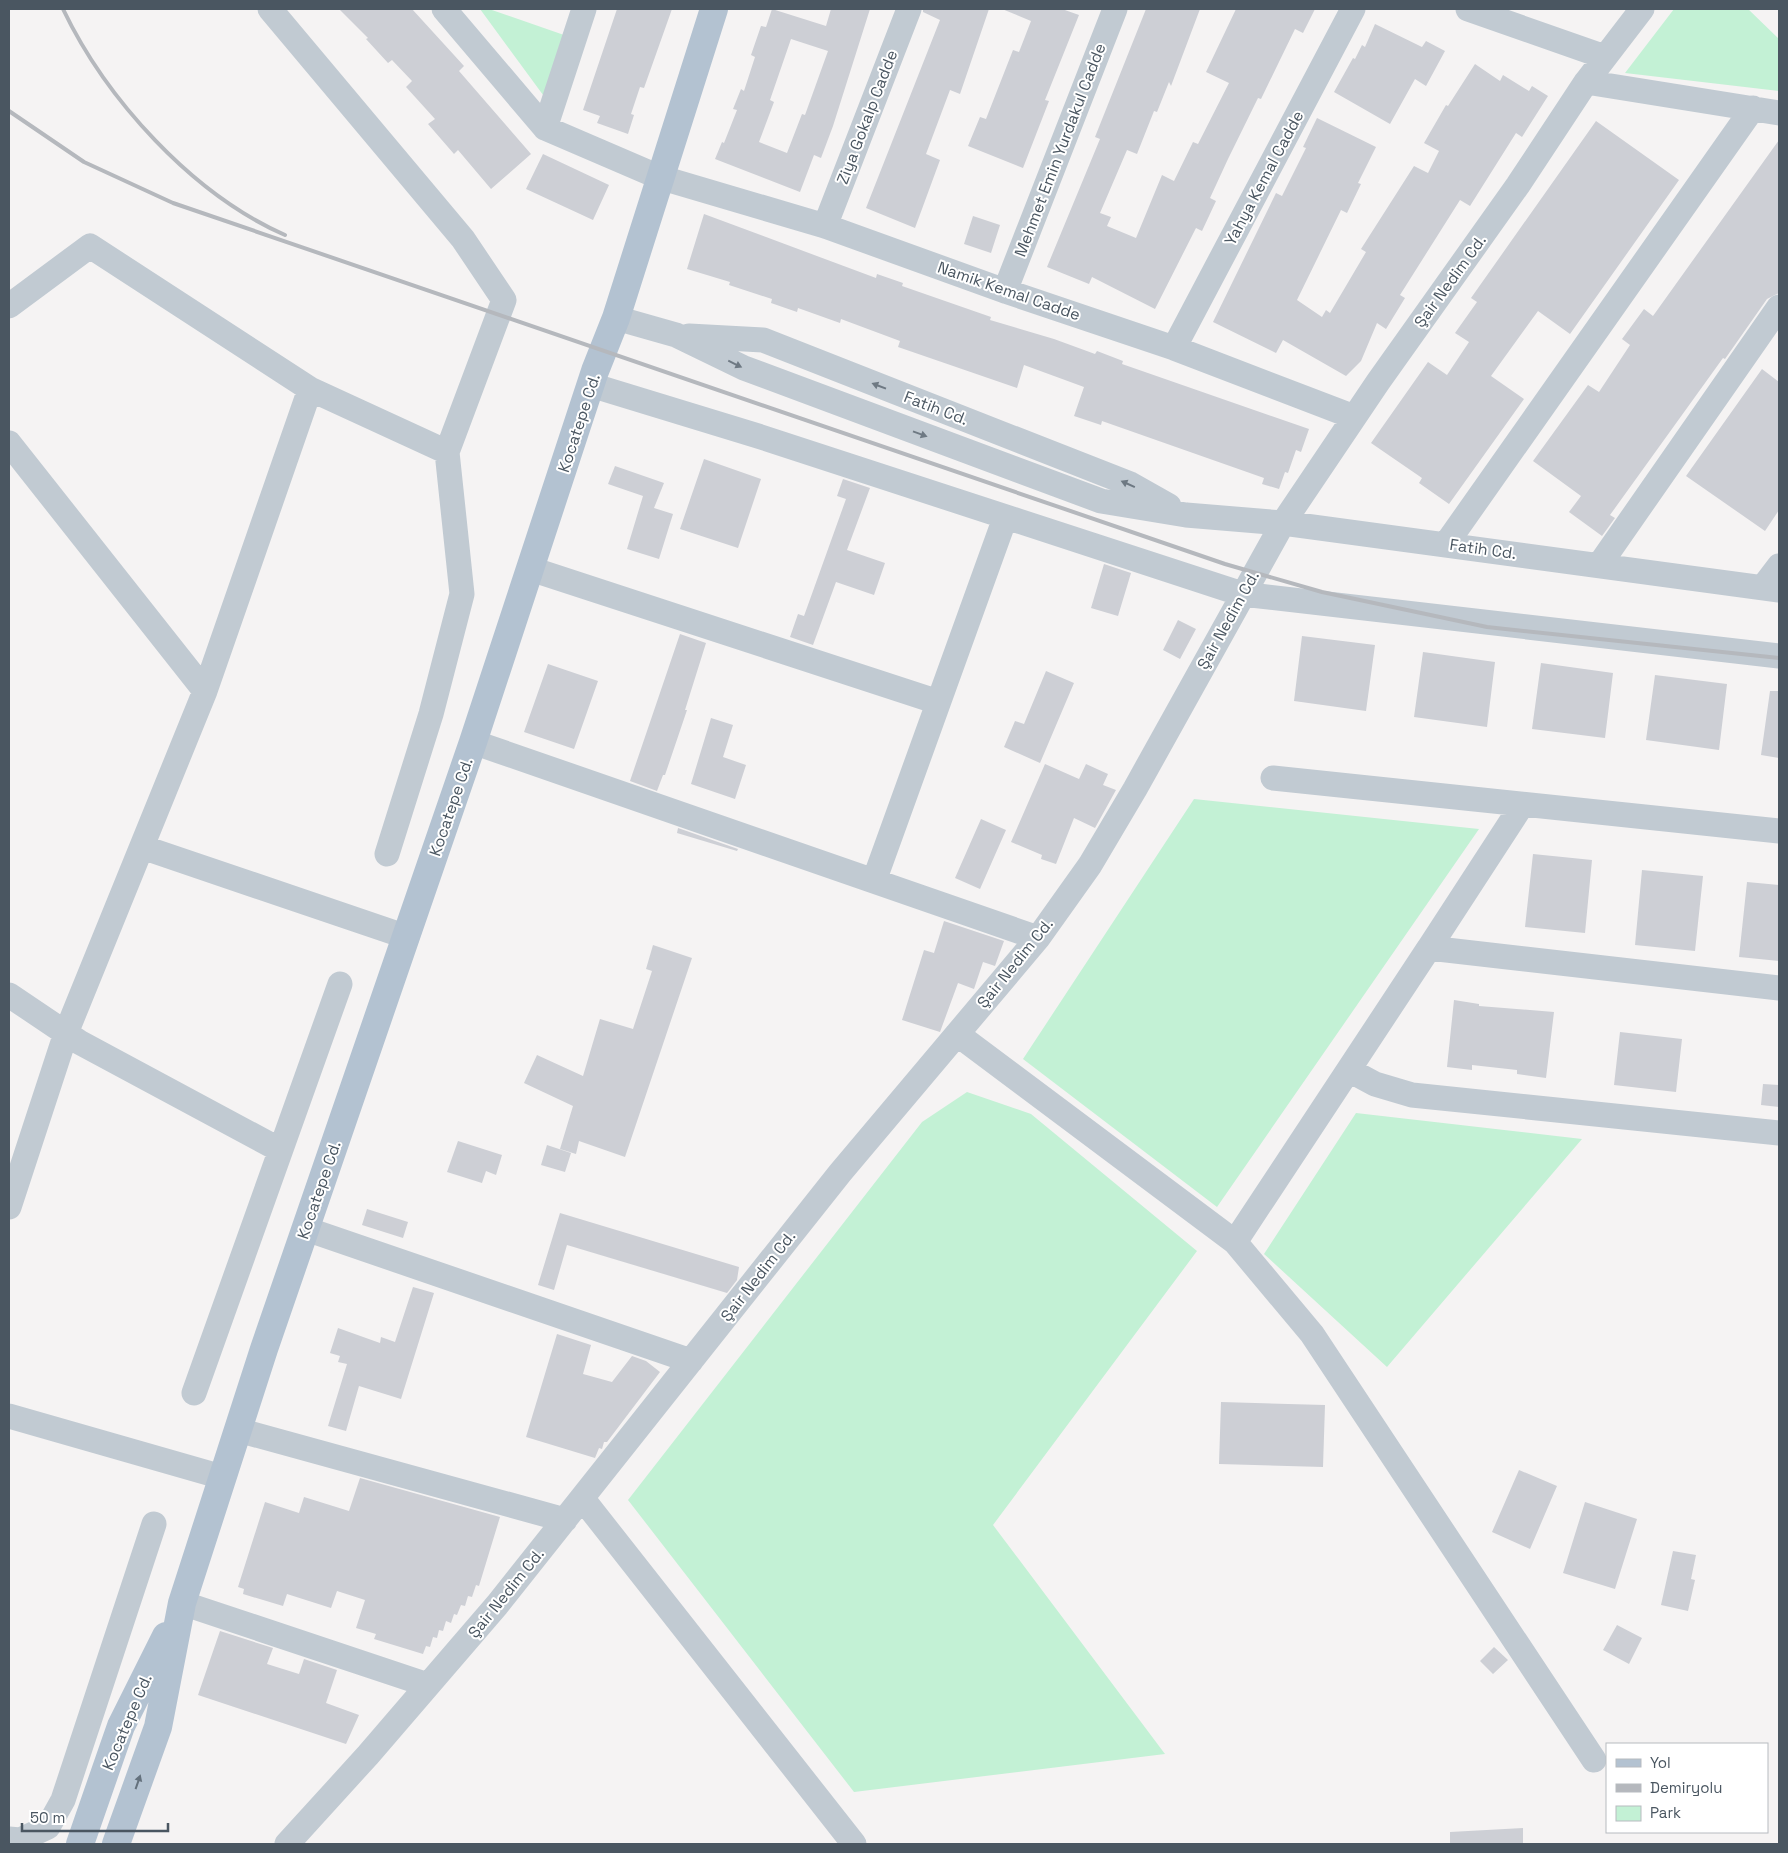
<svg xmlns="http://www.w3.org/2000/svg" width="1788" height="1853" font-family="'Space Grotesk',sans-serif">
<rect width="100%" height="100%" fill="#f5f3f3"/>
<path fill="#c3f1d5" d="M480 9H489L564 35 546 99Z
M1674 9H1748L1779 39V91L1625 73Z
M1194 799 1479 829 1217 1207 1023 1059Z
M967 1092 1031 1114 1197 1251 993 1525 1165 1754 854 1792 628 1500 922 1122Z
M1356 1113 1582 1139 1387 1367 1264 1254Z"/>
<path fill="#cdcfd5" fill-rule="evenodd" d="M339 9H412L464 66 459 71 531 154 491 189 458 150 454 154 428 124 435 119 406 87 412 81 392 60 388 63 366 39 368 38Z
M617 9H672L644 88 640 87 631 114 634 115 628 134 597 123 600 116 583 110Z
M772 9 826 26 831 9H870L833 126 821 158 814 155 800 192 715 159 722 142 724 143 737 110 733 109 741 89 744 91 755 57 751 55 761 26 766 27ZM791 39 828 51 805 115 802 114 787 153 759 142 774 102 770 100Z
M923 9H989L960 94 950 90 926 154 940 160 915 228 866 208 940 20 923 12Z
M1002 9H1062L1079 15 1045 100 1049 101 1023 168 968 146 980 117 986 119 1013 50 1019 52 1031 21Z
M1146 9H1200L1171 86 1169 82 1157 112 1154 111 1137 154 1127 150 1100 213 1111 217 1107 226 1136 238 1162 175 1174 181 1193 142 1198 144 1229 83 1206 72 1236 9H1315L1303 33 1295 29 1261 99 1258 98 1228 159 1210 198 1216 201 1202 231 1196 228 1155 309 1092 277 1089 284 1047 267 1100 139 1095 137Z
M1375 24 1422 47 1426 41 1445 51 1426 86 1415 79 1390 124 1334 92 1353 58 1355 59 1362 45 1365 47Z
M1475 64 1500 81 1503 75 1529 91 1532 86 1548 96 1522 137 1516 133 1470 206 1460 200 1400 295 1405 298 1386 329 1377 323 1361 361 1346 376 1283 340 1276 353 1213 322 1276 193 1282 196 1306 148 1303 147 1317 118 1376 147 1358 183 1361 184 1347 213 1341 210 1297 300 1322 317 1326 310 1330 313 1366 252 1361 249 1414 166 1428 173 1439 151 1424 143 1446 105 1448 106Z
M1596 121 1679 180 1570 334 1538 311 1491 376 1524 399 1449 504 1419 483 1422 478 1371 443 1428 362 1447 375 1469 342 1455 333 1477 302 1471 298Z
M1779 140V293L1767 299 1725 359 1723 358 1610 515 1615 518 1602 536 1569 512 1581 496 1533 461 1588 385 1599 392 1630 345 1622 339 1644 309 1653 316Z
M543 154 609 185 593 220 526 189Z
M704 214 876 278 877 274 903 283 902 286 991 317 990 320 1054 339 1095 354 1097 351 1123 361 1122 364 1309 429 1301 452 1296 450 1288 473 1285 472 1279 489 1262 484 1264 478 1102 421 1101 425 1074 416 1084 387 1024 365 1017 388 898 347 900 341 841 319 840 323 798 308 797 312 771 303 772 299 729 285 730 282 687 269Z
M973 216 1000 225 991 253 964 244Z
M1762 369 1779 382V510L1765 531 1686 476Z
M704 459 761 479 738 548 680 529Z
M615 466 664 483 654 508 673 514 659 559 627 549 643 496 608 484Z
M843 479 870 488 847 550 885 563 874 595 836 582 813 645 790 637 798 614 804 616 846 499 837 496Z
M1104 564 1131 573 1118 616 1091 608Z
M1178 620 1196 629 1180 659 1163 650Z
M680 634 706 643 685 710H687L665 775H663L657 791 630 781Z
M1302 636 1375 645 1366 711 1294 701Z
M1423 652 1495 662 1487 727 1414 717Z
M1541 663 1613 673 1605 738 1532 729Z
M548 664 598 681 574 749 524 732Z
M1046 671 1074 683 1040 763 1004 747 1015 721 1024 724Z
M1655 675 1727 684 1719 750 1646 740Z
M1770 691H1779V758L1761 755Z
M711 718 733 725 723 757 746 765 735 799 691 784Z
M1045 764 1079 779 1086 764 1108 774 1103 785 1116 790 1095 828 1074 818 1056 864 1041 859 1042 855 1011 842Z
M981 819 1006 830 980 889 955 878Z
M678 828 738 849 737 851 677 833Z
M1533 854 1592 860 1585 933 1525 927Z
M1642 870 1703 876 1695 951 1635 945Z
M1747 882 1779 885V961L1739 957Z
M944 921 1004 941 995 966 983 962 974 989 958 983 940 1032 902 1020 924 950 934 953Z
M653 945 692 958 625 1157 579 1141 576 1154 560 1149 573 1106 524 1083 537 1055 583 1076 600 1019 633 1029 652 971 646 969Z
M1454 1000 1479 1004V1006L1554 1012 1546 1078 1517 1074V1070L1472 1065V1070L1447 1067Z
M1620 1032 1682 1039 1676 1092 1614 1085Z
M1763 1084 1779 1085V1107L1761 1105Z
M458 1141 502 1155 496 1175 486 1171 482 1183 447 1172Z
M547 1145 571 1153 565 1172 541 1165Z
M367 1209 408 1222 403 1238 362 1225Z
M560 1213 739 1267 737 1280 727 1293 567 1245 554 1290 538 1285Z
M413 1287 434 1293 401 1399 359 1386 346 1431 328 1426 347 1364 338 1362 340 1356 330 1353 338 1328 380 1343 381 1337 395 1342Z
M557 1334 591 1345 583 1374 612 1382 632 1356 646 1361 660 1372 607 1442H604L602 1449 599 1448 595 1458 526 1437Z
M1221 1402 1325 1405 1323 1467 1219 1464Z
M1519 1470 1557 1486 1530 1549 1492 1532Z
M360 1478 500 1517 479 1586 476 1585 472 1597 468 1596 465 1606 461 1605 457 1615 454 1614 451 1623 446 1621 443 1631 439 1630 437 1638 433 1637 430 1647 426 1646 423 1654 374 1639 376 1634 356 1628 365 1600 337 1591 331 1608 287 1594 283 1606 243 1594 244 1589 238 1587 265 1502 299 1513 304 1497 349 1511Z
M1585 1502 1637 1519 1615 1589 1563 1573Z
M1673 1551 1696 1555 1691 1579 1695 1580 1688 1611 1661 1605Z
M1617 1625 1642 1638 1629 1664 1603 1650Z
M220 1631 273 1648 267 1664 299 1674 304 1659 337 1670 326 1703 359 1715 346 1744 198 1695Z
M1494 1647 1508 1660 1493 1674 1480 1661Z
M1523 1828V1844H1450V1832Z"/>
<g fill="none" stroke-linecap="round" stroke-linejoin="round">
<path stroke="#c1cad2" stroke-width="25" d="M270 9 463 239 504 300 447 452 462 594 431 714 387 854
M444 9 545 128 659 177 825 226 1005 291 1174 348 1354 417
M1468 9 1605 57
M1586 82 1779 113
M545 128 584 9
M825 226 909 9
M1005 291 1115 9
M9 306 90 246 310 389 447 452
M616 318 676 335 744 368 1101 501 1186 515 1283 523 1779 590
M689 336 763 340 1130 484 1169 506
M1174 348 1353 9
M591 385 758 436 1242 594 1779 656
M9 443 205 691
M1446 544 1753 108
M1600 564 1779 307
M531 569 938 702
M1763 587 1779 566
M473 742 1038 938
M1273 778 1779 831
M1522 805 1429 948 1779 988
M142 847 407 937
M874 881 1005 518
M1429 948 1235 1242 1312 1334 1594 1760
M9 995 79 1042 280 1150
M957 1034 1235 1242
M1349 1070 1375 1084 1412 1095 1779 1133
M9 1207 66 1033 205 691 310 389
M306 1229 691 1361
M194 1393 340 984
M9 1416 222 1477
M238 1430 565 1520
M582 1498 854 1844
M182 1603 428 1685
M9 1839 20 1840 48 1827 63 1800 154 1524
M287 1844 368 1755 497 1605 840 1173 1038 938 1090 865 1135 789 1283 523 1378 382 1518 185 1586 82 1642 9"/>
<path stroke="#b3c2d1" stroke-width="28" d="M80 1844 121 1726 166 1636
M116 1844 158 1727 182 1603 264 1349 473 742 595 371 616 318 714 9"/>
<path stroke="#b5b8bd" stroke-width="4" d="M63 9C106 99 192 194 285 235
M9 111 84 162 173 203 1225 564 1322 592 1487 627 1779 658"/>
</g>
<defs><path id="oneway-solid" d="M-6-.8H1V-3.2L6.5 0L1 3.2V.8H-6Z" transform="scale(1.25)"/></defs>
<g fill="#6e7983">
<use href="#oneway-solid" transform="translate(735 364) rotate(26)"/>
<use href="#oneway-solid" transform="translate(879 386) rotate(-159)"/>
<use href="#oneway-solid" transform="translate(920 434) rotate(20)"/>
<use href="#oneway-solid" transform="translate(1128 484) rotate(-156)"/>
</g>
<use fill="#64717d" href="#oneway-solid" transform="translate(138 1782) rotate(-71)"/>
<g text-anchor="middle" dominant-baseline="central" stroke-width="4" stroke-linejoin="round" paint-order="stroke">
<g font-size="16" fill="#4a5661" stroke="#fff">
<text transform="translate(867 117) rotate(-69)">Ziya Gokalp Cadde</text>
<text transform="translate(1060 150) rotate(-69)">Mehmet Emin Yurdakul Cadde</text>
<text transform="translate(1264 178) rotate(-62)">Yahya Kemal Cadde</text>
<text transform="translate(1450 281) rotate(-54)">Şair Nedim Cd.</text>
<text transform="translate(1009 291) rotate(19)">Namik Kemal Cadde</text>
<text transform="translate(936 408) rotate(21)">Fatih Cd.</text>
<text transform="translate(579 423) rotate(-72)">Kocatepe Cd.</text>
<text transform="translate(1483 549) rotate(8)">Fatih Cd.</text>
<text transform="translate(1228 620) rotate(-61)">Şair Nedim Cd.</text>
<text transform="translate(451 807) rotate(-71)">Kocatepe Cd.</text>
<text transform="translate(1015 963) rotate(-51)">Şair Nedim Cd.</text>
<text transform="translate(319 1190) rotate(-71)">Kocatepe Cd.</text>
<text transform="translate(758 1276) rotate(-52)">Şair Nedim Cd.</text>
<text transform="translate(506 1593) rotate(-51)">Şair Nedim Cd.</text>
<text transform="translate(127 1722) rotate(-67)">Kocatepe Cd.</text>
</g>
</g>
<rect width="1788" height="1853" fill="none" stroke="#4a5661" stroke-width="20"/>
<rect x="1606" y="1743" width="162" height="90" fill="#ffffff" stroke="#b7bbc0"/>
<rect x="1616" y="1759" width="25" height="8" fill="#b3c2d1" stroke="#b7bbc0"/>
<text x="1650" y="1768" font-size="15" fill="#4a5661">Yol</text>
<rect x="1616" y="1784" width="25" height="8" fill="#b5b8bd" stroke="#b7bbc0"/>
<text x="1650" y="1793" font-size="15" fill="#4a5661">Demiryolu</text>
<rect x="1616" y="1806" width="25" height="15" fill="#c3f1d5" stroke="#b7bbc0"/>
<text x="1650" y="1818" font-size="15" fill="#4a5661">Park</text>
<path d="M22 1823v8h146v-8" fill="none" stroke="#4a5661" stroke-width="2.5"/>
<text x="30" y="1823" font-size="15" fill="#4a5661" stroke="#ffffff" stroke-width="4" paint-order="stroke">50 m</text>
</svg>
